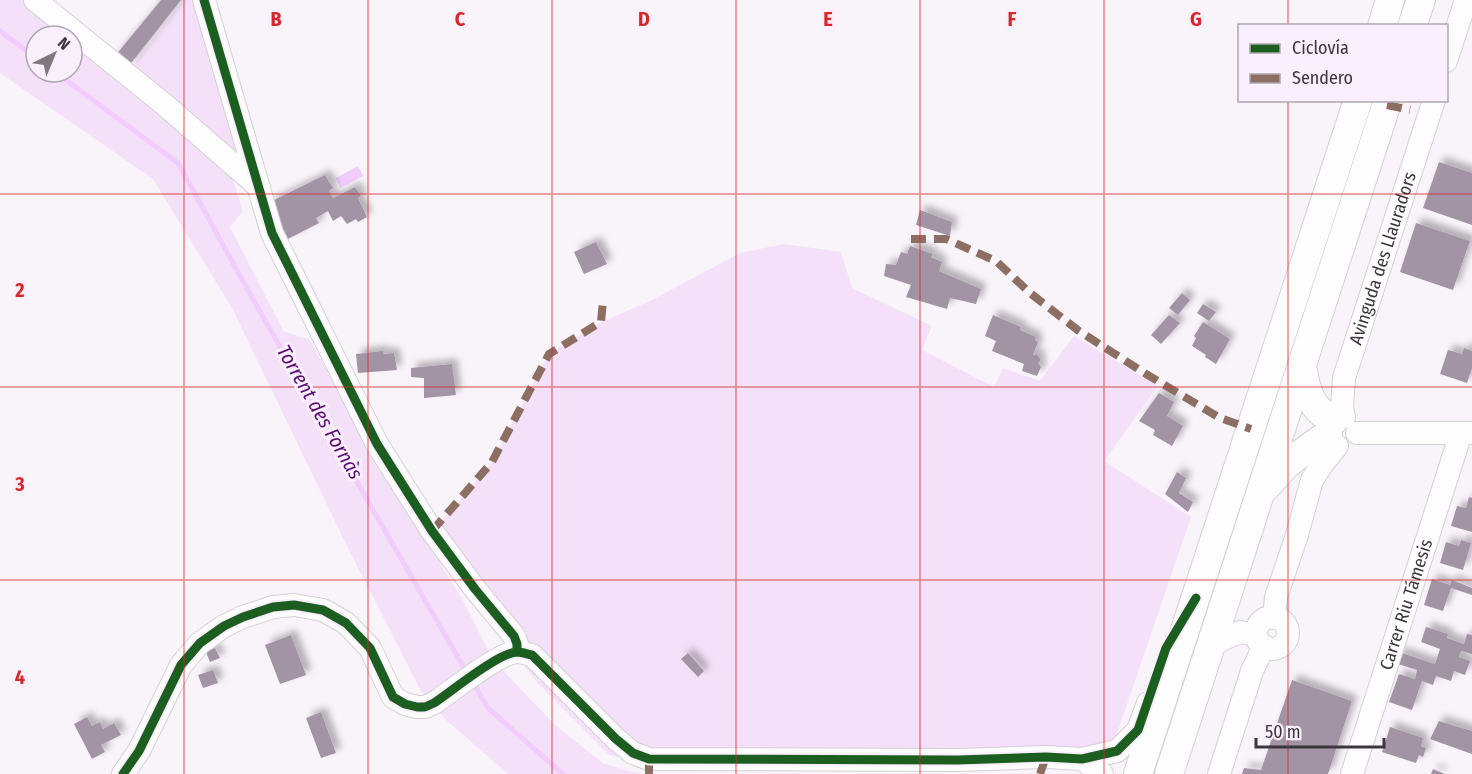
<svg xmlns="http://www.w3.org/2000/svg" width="1472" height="774" font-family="'Fira Sans Condensed',sans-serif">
<defs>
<filter id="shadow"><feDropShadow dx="5.5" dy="-5.5" stdDeviation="3" flood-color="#0004"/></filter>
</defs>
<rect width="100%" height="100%" fill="#f9f3fa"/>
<path fill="#f4e0f9" d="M0 0H24L67 36H36V72H72V40L230 171 243 211 230 227 284 332 309 339 381 466 462 599 493 660 555 725 604 764 640 774H508L445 719 421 691 347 546 232 308 153 179 0 73Z
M184 0H195L243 160 130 69Z
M784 244 841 252 852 288 932 326 922 350 994 387 1003 368 1040 381 1074 336 1158 386 1104 461 1191 517 1111 751 647 762 609 755 539 684 505 643 477 591 439 525 492 462 549 354 601 322 648 302 740 253Z"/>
<path fill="#f1ccfd" d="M358 166 363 176 340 188 336 178Z"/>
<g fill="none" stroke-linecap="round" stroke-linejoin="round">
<path stroke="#f1ccfd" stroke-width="5" d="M0 31 36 58
M55 72 178 163 250 294 369 503 467 673
M472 681 488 708 563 774"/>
</g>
<path fill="#a294a5" filter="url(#shadow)" d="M161 0H181L128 67 115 56Z
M1439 162 1472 173V225L1423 208Z
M325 175 333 188 329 191 333 198 355 187 361 196 358 198 367 217 358 222 356 219 347 224 341 216 333 221 328 211 316 218 319 223 288 239 270 202Z
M920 210 952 222 950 236 916 225Z
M1416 223 1470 241 1453 290 1400 272Z
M596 242 607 264 584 274 574 252Z
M910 246 933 254 931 257 942 262 939 271 981 289 976 304 950 298 947 309 906 297 911 285 884 276 886 264 896 265 901 252 907 254Z
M1182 293 1190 300 1178 315 1169 308Z
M1203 304 1216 312 1209 321 1197 313Z
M993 315 1021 327 1020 330 1036 337 1035 340 1038 342 1033 355H1037L1040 358V361L1038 363 1041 367 1037 376 1022 371 1024 364 992 351 996 341 985 336Z
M1169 315 1180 323 1161 344 1151 335Z
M1203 322 1230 339 1216 364 1205 357 1206 355 1192 346 1196 338 1194 336Z
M1464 348 1472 351V368L1467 383 1440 374 1448 350 1462 354Z
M383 351V354L394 353 397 370 358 373 356 354Z
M452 364 456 395 424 398V378L411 377V368Z
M1159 393 1174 402 1167 416 1183 426 1172 446 1153 435 1155 430 1139 421Z
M1177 472 1186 478 1179 493 1193 502 1188 512 1165 494Z
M1469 497 1472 498V532L1451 526 1457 506 1466 508Z
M1461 540 1471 543 1463 570 1440 563 1446 542 1459 546Z
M1432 579 1450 585 1452 580 1472 588V595L1451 588 1443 611 1424 605Z
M1426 627 1448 634 1447 638 1464 644 1467 634 1472 635V654L1461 651 1459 657 1470 661 1465 675 1454 671 1451 681 1436 676 1433 685 1422 681 1412 710 1389 702 1399 674 1415 679 1417 670 1395 663 1399 652 1435 664 1440 649 1421 642Z
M291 635 306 675 280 684 265 645Z
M215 648 220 658 210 662 206 652Z
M688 653 704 671 698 677 681 659Z
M213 670 218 683 203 688 198 675Z
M1292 680 1352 701 1328 774H1242L1244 768 1261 770Z
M321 712 336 753 321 758 306 718Z
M87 717 92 726 100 722 103 729 114 723 121 735 101 745 105 752 92 759 74 724Z
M1439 721 1472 731V754L1430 739Z
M1390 727 1423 738 1421 746 1426 748 1423 757 1419 755 1416 763 1382 752Z
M1433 769 1445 774H1431Z"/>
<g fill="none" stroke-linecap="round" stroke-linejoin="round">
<defs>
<g id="minor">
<path d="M35 0 165 105 259 187"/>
<path d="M204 0 272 233 377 444 432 531 475 589 514 636 517 644V652"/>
<path d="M1446 61 1466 0"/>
<path id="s1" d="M1344 417 1342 407 1344 378 1434 100"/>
<path d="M1357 433H1472"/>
<circle cx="1272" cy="633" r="16"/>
<path d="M1274 618 1276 597 1297 535 1312 480 1321 466 1337 446"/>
<path d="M1210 648 1221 640 1240 632 1256 635"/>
<path d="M1082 759 1102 774"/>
<path d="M123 774 139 751 181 665 200 643 224 626 243 617 273 607 294 605 323 610 346 623 370 648 393 697 405 704 417 707H425L434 703C452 691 498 653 517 652 522 652 527 654 532 655L616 739 633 753 649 759 958 760 1046 757 1082 759 1117 751 1138 730 1148 703"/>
<path d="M1219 774 1252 671 1264 646"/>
<path id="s2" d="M1352 774 1461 433"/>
</g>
<path id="major" d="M1382 26 1390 0
M1412 26 1421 0
M1302 366C1306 389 1310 410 1334 420
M1266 487 1285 466 1296 457 1328 434
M1138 774 1358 100
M1169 774 1388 100"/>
</defs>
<use href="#minor" stroke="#d5cfd6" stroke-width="24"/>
<use href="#major" stroke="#d5cfd6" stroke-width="30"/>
<use href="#minor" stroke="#fefdfe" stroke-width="22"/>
<use href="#major" stroke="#fefdfe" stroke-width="28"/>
<path stroke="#8d6e63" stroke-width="8" stroke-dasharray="15 8" stroke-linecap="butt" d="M1387 105 1410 110
M911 239H946L996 261 1030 293 1079 331 1146 374 1220 418 1251 429
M432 531 492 462 549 354 601 322 603 301
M649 759V774
M1040 774 1046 757"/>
<defs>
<path id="cycleway" d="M204 0 272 233 377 444 432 531 475 589 514 636 517 644V652
M123 774 139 751 181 665 200 643 224 626 243 617 273 607 294 605 323 610 346 623 370 648 393 697 405 704 417 707H425L434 703C452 691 498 653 517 652 522 652 527 654 532 655L616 739 633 753 649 759 958 760 1046 757 1082 759 1117 751 1138 730 1166 648 1196 598"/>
</defs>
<use href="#cycleway" stroke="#faf0fd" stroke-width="13"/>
<use href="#cycleway" stroke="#1b5e20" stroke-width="9"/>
</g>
<path fill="none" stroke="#d62828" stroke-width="1.5" stroke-opacity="0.55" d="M184 0V774M368 0V774M552 0V774M736 0V774M920 0V774M1104 0V774M1288 0V26M1288 100V774M0 194H1472M0 387H1472M0 580H1472"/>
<g text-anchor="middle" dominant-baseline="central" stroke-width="6" stroke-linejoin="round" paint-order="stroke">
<g font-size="18" fill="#3d363f" stroke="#faf0fd">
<text stroke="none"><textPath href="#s1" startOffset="165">Avinguda des Llauradors</textPath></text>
<text stroke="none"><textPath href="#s2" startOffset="178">Carrer Riu Támesis</textPath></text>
</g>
<g font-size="20" font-style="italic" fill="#5a0b6e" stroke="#faf0fd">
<text transform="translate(320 412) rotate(60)">Torrent des Fornàs</text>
</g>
</g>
<g font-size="20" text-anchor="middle" font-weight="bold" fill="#d62828" stroke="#faf0fd" stroke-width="6" stroke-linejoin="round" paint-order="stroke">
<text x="276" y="26">B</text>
<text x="460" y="26">C</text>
<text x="644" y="26">D</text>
<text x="828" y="26">E</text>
<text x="1012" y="26">F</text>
<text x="1196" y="26">G</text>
<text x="20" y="297">2</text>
<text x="20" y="491">3</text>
<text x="20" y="684">4</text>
</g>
<rect x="1238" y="24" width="210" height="78" fill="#faf0fd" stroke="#aea6b1" stroke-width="1.5"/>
<rect x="1250" y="44" width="30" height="9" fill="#1b5e20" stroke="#aea6b1" stroke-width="1.5"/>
<text x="1292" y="54" font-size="18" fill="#3d363f">Ciclovía</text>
<rect x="1250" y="74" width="30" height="9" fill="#8d6e63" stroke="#aea6b1" stroke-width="1.5"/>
<text x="1292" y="84" font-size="18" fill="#3d363f">Sendero</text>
<g transform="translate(54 54) rotate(43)"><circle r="28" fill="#faf0fd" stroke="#aea6b1" stroke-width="1.5"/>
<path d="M0-4.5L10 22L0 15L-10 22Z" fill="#7f7880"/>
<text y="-9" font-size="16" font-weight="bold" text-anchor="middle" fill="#3d363f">N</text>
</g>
<path d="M1256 738v9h128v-9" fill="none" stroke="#3d363f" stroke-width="3"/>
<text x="1265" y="738" font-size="18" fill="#3d363f" stroke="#faf0fd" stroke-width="4.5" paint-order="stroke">50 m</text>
</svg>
